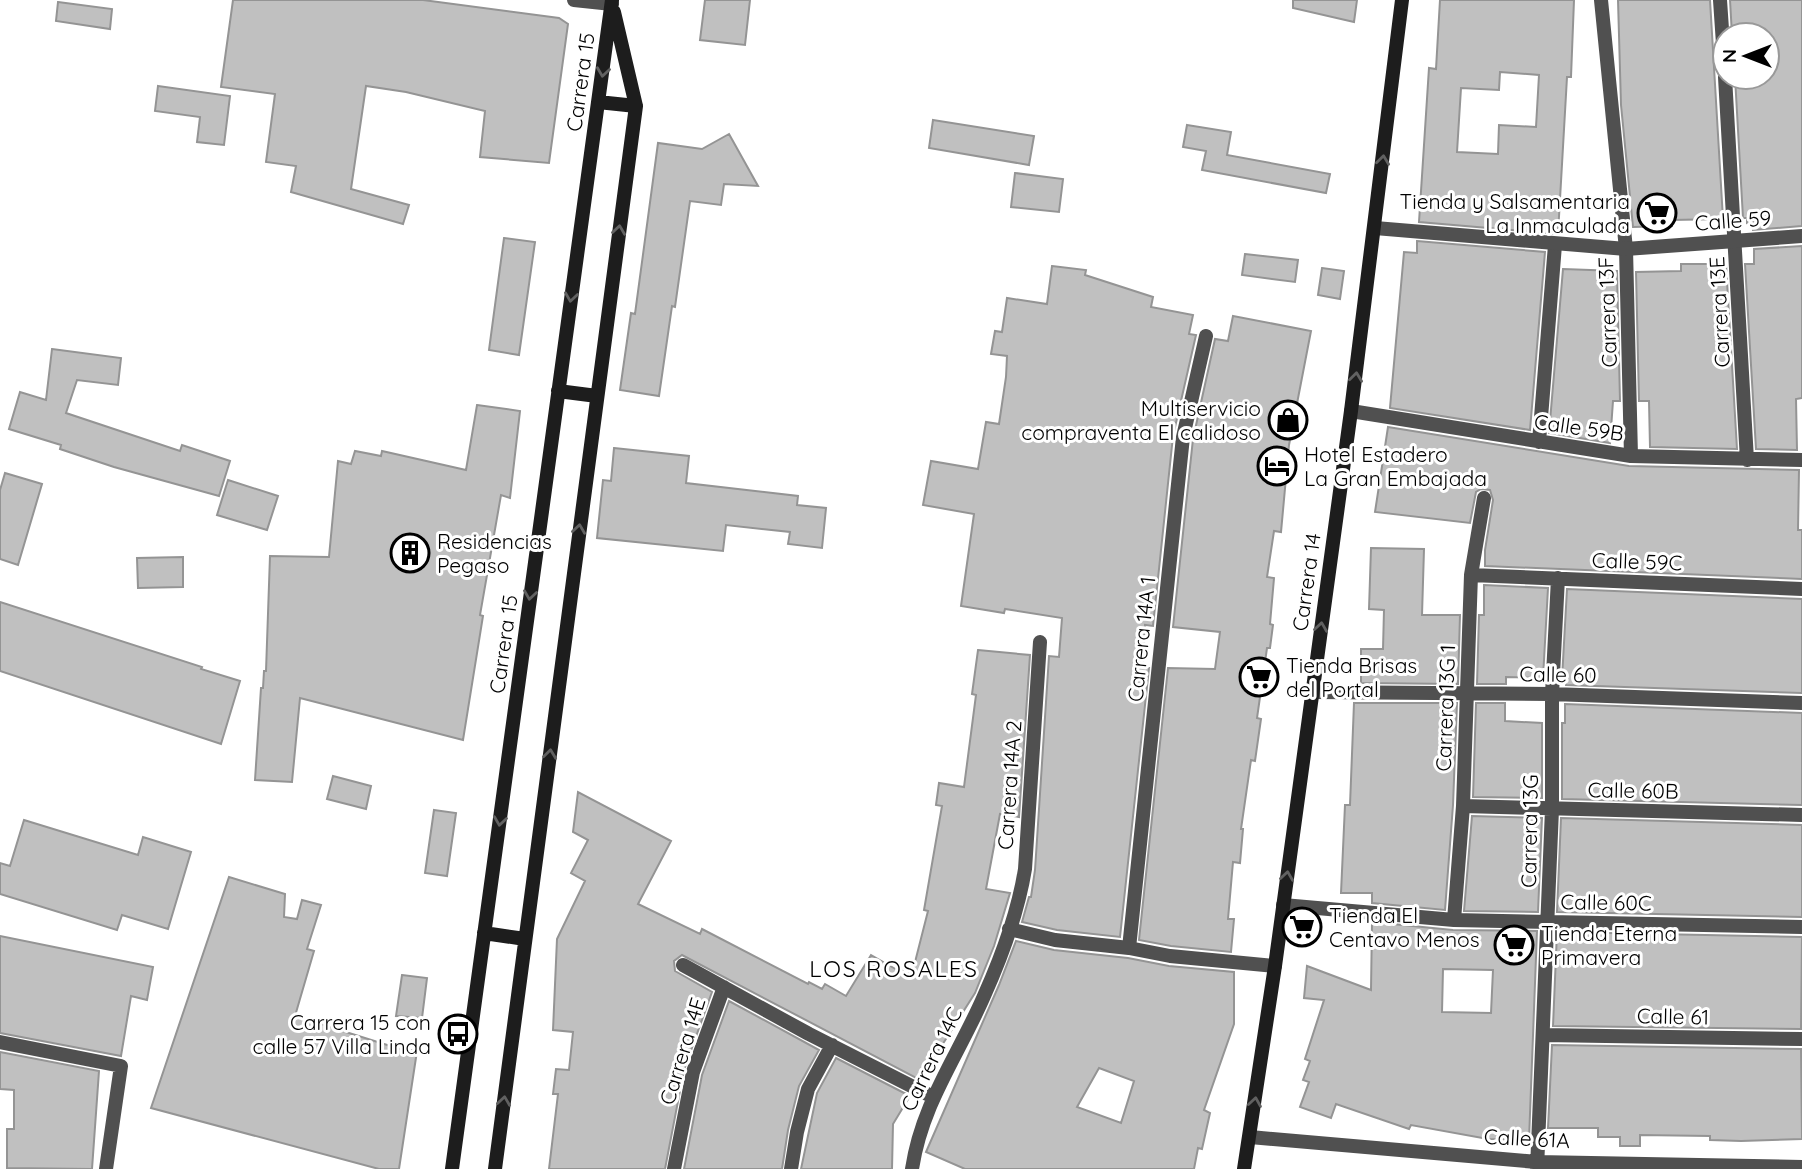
<svg xmlns="http://www.w3.org/2000/svg" width="1802" height="1169" font-family="Quicksand,sans-serif">
<rect width="100%" height="100%" fill="#fff"/>
<path fill="#c0c0c0" stroke="#949494" stroke-width="2" fill-rule="evenodd" d="M233 0H423L559 18 568 24 549 163 480 157 485 111 406 92 366 86 351 189 409 205 403 224 291 192 296 166 266 162 275 94 221 87Z
M705 0H750L745 45 700 40Z
M1293 0H1357L1354 22 1293 8Z
M1440 0H1574L1571 77H1567L1558 234 1419 222 1429 68 1436 69ZM1500 72 1539 75 1536 127 1499 125 1498 154 1457 152 1461 88 1499 90Z
M1618 0H1710L1723 219 1672 220V226L1633 227 1621 105Z
M1730 0H1802V226L1753 230V222L1747 223V218H1743L1735 77H1767V35H1732Z
M58 2 112 9 110 29 56 21Z
M158 86 230 96 224 145 197 142 200 117 155 111Z
M933 120 1034 136 1029 165 929 148Z
M1187 125 1231 132 1227 155 1330 174 1326 193 1202 170 1206 151 1183 147Z
M729 134 758 186 724 184 721 205 690 201 675 307 672 306 659 396 620 390 631 313 635 314 658 143 702 149Z
M1015 173 1063 179 1059 212 1011 207Z
M504 238 535 242 519 355 489 350Z
M1417 241 1545 252 1530 430 1390 408 1404 252 1417 253Z
M1802 246V398L1796 399 1797 450 1756 449 1745 264H1754V249Z
M1245 254 1298 260 1295 282 1242 275Z
M1681 264H1726L1737 449 1650 447 1649 401H1639L1636 272 1681 271Z
M1052 266 1086 270 1085 275 1153 297 1151 307 1193 315 1189 334 1196 335 1173 436 1153 626 1145 625 1143 663H1145V668H1149L1120 937 1057 930 1022 922 1029 897H1031L1035 870 1049 656 1059 657 1062 618 1005 609 1004 613 961 606 974 514 923 505 931 461 978 469 986 422 999 424 1006 377 1007 356 991 354 995 331 1002 332 1007 298 1047 304Z
M1322 268 1344 271 1340 299 1318 295Z
M1563 269 1617 271 1620 401H1613L1610 443 1549 433Z
M1233 316 1311 331 1289 445 1281 532 1274 531 1267 577 1274 578 1270 624 1273 625 1270 648H1267L1257 718 1261 719 1255 761 1251 760 1241 829H1243L1240 863 1233 862 1228 919H1234L1231 952 1171 946 1139 940 1168 668 1215 669 1220 632 1173 627 1193 439 1215 339 1228 341Z
M52 349 121 358 118 385 77 380 66 413 180 451 182 445 230 461 219 496 114 467 60 449 61 445 9 429 20 392 46 400Z
M477 405 520 411 510 498 501 495 480 615 483 616 463 740 300 698 292 782 255 780 261 688H263L264 671H266L270 556 329 557 338 461 351 464 355 451 381 456 382 451 466 470Z
M1388 427 1629 466 1799 470 1798 530H1802V579L1485 566V550L1493 500 1490 490 1481 489 1476 492 1470 523 1375 512Z
M614 448 689 456 686 483 798 496 797 505 826 508 822 548 788 544 790 532 726 525 723 551 597 538 603 480 611 481Z
M5 473 42 484 18 565 0 559V490Z
M228 480 278 496 267 530 217 515Z
M1371 548 1424 549 1422 615H1460L1458 684 1361 683V649H1383L1384 610 1369 609Z
M183 557V587L138 588 137 558Z
M1484 585 1548 588 1543 678 1506 677V684H1477L1479 615H1484Z
M1567 589 1802 599V693L1566 685V679H1562Z
M0 602 202 667 201 669 240 681 221 744 0 671Z
M978 650 1030 655 1019 817 1000 814 986 889 1010 893 994 946 975 993 920 1080 682 955 674 961 675 971 712 992 684 1070 665 1169H549L558 1094H553L556 1069 569 1070 573 1032 553 1030 557 939 585 881 571 873 588 840 573 832 578 792 671 841 638 904 700 934 702 929 808 984 809 982 822 989 825 984 846 996 871 955 899 971 903 964 913 970 928 911 924 910 942 806 936 805 939 783 964 787 976 695 972 694Z
M1354 703H1457L1453 805 1445 910 1372 903V893H1341L1345 805H1350Z
M1476 703H1505V721L1542 723V798L1473 797Z
M1565 704 1802 713V805L1562 799V723H1565Z
M333 776 371 786 366 809 327 799Z
M434 810 456 813 447 876 425 873Z
M1472 816 1542 818 1538 912 1464 911Z
M1561 818 1802 825V917L1557 912Z
M24 820 138 855 143 837 191 852 168 929 122 915 117 930 0 894V863L10 866Z
M229 877 285 894 284 917 297 919 302 900 321 905 307 949 314 951 295 1016 400 1049 417 1051 399 1169H379L151 1108Z
M1372 922 1453 930 1537 931 1529 1140 1488 1139 1411 1125 1409 1129 1336 1104 1331 1118 1300 1107 1309 1082 1303 1080 1310 1061 1305 1059 1324 1000 1304 998 1307 966 1371 990ZM1443 969 1493 970 1491 1013 1442 1012Z
M1557 932 1802 937 1801 1029 1553 1026Z
M0 936 153 967 147 1000 131 996 121 1056 0 1033Z
M1016 941 1054 950 1128 958 1169 966 1234 972V1024L1204 1110 1210 1113 1202 1149 1198 1148 1194 1169H965L926 1152 999 985ZM1099 1068 1134 1081 1121 1123 1077 1107Z
M402 975 427 978 422 1018 396 1016Z
M729 1001 819 1050 799 1086 788 1130 782 1169H684L702 1075Z
M1552 1045 1801 1049 1802 1139 1741 1141 1710 1140V1136L1640 1135V1146H1620V1137H1598V1128H1548Z
M0 1052 99 1071 92 1169 7 1168V1129H14V1090L0 1089Z
M836 1058 910 1096 893 1124 892 1169H801L817 1093Z"/>
<g fill="none" stroke-linecap="round" stroke-linejoin="round">
<path stroke="#505050" stroke-width="14" d="M574 0 612 4
M1601 0 1626 249 1631 456
M1720 0 1725 73
M1725 77 1747 460
M1351 411 1631 456 1802 460
M1539 442 1555 245
M1471 575 1802 589
M1313 692 1552 694 1802 703
M1463 806 1802 815
M1283 905 1454 920 1802 927
M1454 920 1463 806 1471 575 1484 498
M1009 929 1055 940 1129 948 1170 956 1275 966
M1129 948 1183 437 1206 336
M683 965 809 1034 933 1097
M1543 1035 1802 1039
M0 1042 121 1066 106 1169
M1250 1137 1537 1162 1802 1167
M674 1169 693 1072 724 987
M791 1169 797 1132 808 1089 832 1045
M912 1169C922 1103 958 1056 984 996 1002 956 1018 912 1025 869L1040 642
M1537 1169 1552 809V694L1558 578"/>
<path stroke="#505050" stroke-width="14" d="M1375 228 1626 249 1802 236"/>
<path stroke="#1d1d1d" stroke-width="14" d="M598 102 636 106
M558 391 597 396
M484 933 525 939
M452 1169 612 0
M495 1169 636 106 614 12
M1244 1169 1275 966 1351 411 1402 0"/>
</g>
<defs><path id="oneway-chevron" d="M-2-3.5L2.5 0L-2 3.5" fill="none" stroke-width="1.6" stroke-linecap="round" stroke-linejoin="round" transform="scale(1.75)"/></defs>
<g stroke="#616161">
<use href="#oneway-chevron" transform="translate(603 72) rotate(98)"/>
<use href="#oneway-chevron" transform="translate(1383 160) rotate(-83)"/>
<use href="#oneway-chevron" transform="translate(619 230) rotate(-82)"/>
<use href="#oneway-chevron" transform="translate(571 297) rotate(98)"/>
<use href="#oneway-chevron" transform="translate(1356 377) rotate(-83)"/>
<use href="#oneway-chevron" transform="translate(579 529) rotate(-82)"/>
<use href="#oneway-chevron" transform="translate(530 595) rotate(98)"/>
<use href="#oneway-chevron" transform="translate(1321 627) rotate(-82)"/>
<use href="#oneway-chevron" transform="translate(550 754) rotate(-83)"/>
<use href="#oneway-chevron" transform="translate(500 821) rotate(98)"/>
<use href="#oneway-chevron" transform="translate(1287 876) rotate(-82)"/>
<use href="#oneway-chevron" transform="translate(504 1101) rotate(-82)"/>
<use href="#oneway-chevron" transform="translate(1255 1102) rotate(-81)"/>
</g>
<defs>
<symbol id="supermarket-ring" viewBox="-11 -11 22 22"><circle r="9.5" fill="#fff" stroke="#000" stroke-width="1.5"/><path d="M-6-5.5h2.5l.6 2H6L4.5 2H-2.5L-4.4-4H-6ZM-1.5 3.2a1.3 1.3 0 1 0 .1 0ZM3 3.2a1.3 1.3 0 1 0 .1 0Z" fill="#000"/></symbol>
<symbol id="shop-ring" viewBox="-11 -11 22 22"><circle r="9.5" fill="#fff" stroke="#000" stroke-width="1.5"/><path d="M-5-2.5h2.3a2.7 3.5 0 0 1 5.4 0H5L5.5 6h-11ZM-1.5-2.5h3a1.5 2.3 0 0 0-3 0Z" fill="#000"/></symbol>
<symbol id="hotel-ring" viewBox="-11 -11 22 22"><circle r="9.5" fill="#fff" stroke="#000" stroke-width="1.5"/><path d="M-6-4.5h1.5V1H6V5H4.5V3h-9V5H-6ZM-4 0a1.8 1.8 0 1 1 3.6 0ZM.5 0V-2.5h3Q6-2.5 6 0Z" fill="#000"/></symbol>
<symbol id="building-ring" viewBox="-11 -11 22 22"><circle r="9.5" fill="#fff" stroke="#000" stroke-width="1.5"/><path d="M-4-6H4V6H1V3H-1V6H-4ZM-2.5-4.3h1.7v1.8h-1.7ZM.8-4.3h1.7v1.8H.8ZM-2.5-1h1.7V.8h-1.7ZM.8-1h1.7V.8H.8Z" fill="#000"/></symbol>
<symbol id="bus-ring" viewBox="-11 -11 22 22"><circle r="9.5" fill="#fff" stroke="#000" stroke-width="1.5"/><path d="M-5-6H5V4H4V6H2V4H-2V6H-4V4H-5ZM-3.5-4V0h7V-4ZM-3.5 1.2v1.5H-2V1.2ZM2 1.2v1.5H3.5V1.2Z" fill="#000"/></symbol>
</defs>
<g fill-rule="evenodd">
<use href="#supermarket-ring" x="1635" y="191" width="44" height="44"/>
<use href="#shop-ring" x="1266" y="398" width="44" height="44"/>
<use href="#hotel-ring" x="1255" y="444" width="44" height="44"/>
<use href="#building-ring" x="388" y="531" width="44" height="44"/>
<use href="#supermarket-ring" x="1237" y="655" width="44" height="44"/>
<use href="#supermarket-ring" x="1280" y="905" width="44" height="44"/>
<use href="#supermarket-ring" x="1492" y="923" width="44" height="44"/>
<use href="#bus-ring" x="436" y="1012" width="44" height="44"/>
</g>
<g text-anchor="middle" dominant-baseline="central" stroke-width="6" stroke-linejoin="round" paint-order="stroke">
<g font-size="21" fill="#000" stroke="#fff">
<text transform="translate(580 82) rotate(-82)">Carrera 15</text>
<text transform="translate(1733 220) rotate(-4)">Calle 59</text>
<text transform="translate(1607 312) rotate(-92)">Carrera 13F</text>
<text transform="translate(1719 312) rotate(-93)">Carrera 13E</text>
<text transform="translate(1579 427) rotate(8)">Calle 59B</text>
<text transform="translate(1637 561) rotate(2)">Calle 59C</text>
<text transform="translate(1306 582) rotate(-82)">Carrera 14</text>
<text transform="translate(1141 639) rotate(-84)">Carrera 14A 1</text>
<text transform="translate(503 644) rotate(-82)">Carrera 15</text>
<text transform="translate(1558 674) rotate(1)">Calle 60</text>
<text transform="translate(1445 708) rotate(-88)">Carrera 13G 1</text>
<text transform="translate(1009 785) rotate(-86)">Carrera 14A 2</text>
<text transform="translate(1633 790) rotate(1)">Calle 60B</text>
<text transform="translate(1529 831) rotate(-89)">Carrera 13G</text>
<text transform="translate(1606 902) rotate(1)">Calle 60C</text>
<text transform="translate(1673 1016) rotate(1)">Calle 61</text>
<text transform="translate(682 1051) rotate(-73)">Carrera 14E</text>
<text transform="translate(931 1059) rotate(-64)">Carrera 14C</text>
<text transform="translate(1527 1138) rotate(3)">Calle 61A</text>
</g>
<g font-size="21" fill="#000" stroke="#fff" text-anchor="start">
<text x="1630" y="201" text-anchor="end">Tienda y Salsamentaria<tspan x="1630" dy="24">La Inmaculada</tspan></text>
<text x="1261" y="408" text-anchor="end">Multiservicio<tspan x="1261" dy="24">compraventa El calidoso</tspan></text>
<text x="1304" y="454">Hotel Estadero<tspan x="1304" dy="24">La Gran Embajada</tspan></text>
<text x="437" y="541">Residencias<tspan x="437" dy="24">Pegaso</tspan></text>
<text x="1286" y="665">Tienda Brisas<tspan x="1286" dy="24">del Portal</tspan></text>
<text x="1329" y="915">Tienda El<tspan x="1329" dy="24">Centavo Menos</tspan></text>
<text x="1541" y="933">Tienda Eterna<tspan x="1541" dy="24">Primavera</tspan></text>
<text x="431" y="1022" text-anchor="end">Carrera 15 con<tspan x="431" dy="24">calle 57 Villa Linda</tspan></text>
</g>
<g font-size="23" letter-spacing="2" fill="#000" stroke="#fff">
<text x="894" y="968">LOS ROSALES</text>
</g>
</g>
<g transform="translate(1746 56) rotate(270)"><circle r="33" fill="#ffffff" stroke="#999999" stroke-width="2"/>
<path d="M0-5L12 26L0 18L-12 26Z" fill="#000000"/>
<text y="-10" font-size="19" font-weight="bold" text-anchor="middle" fill="#000000">N</text>
</g>
</svg>
